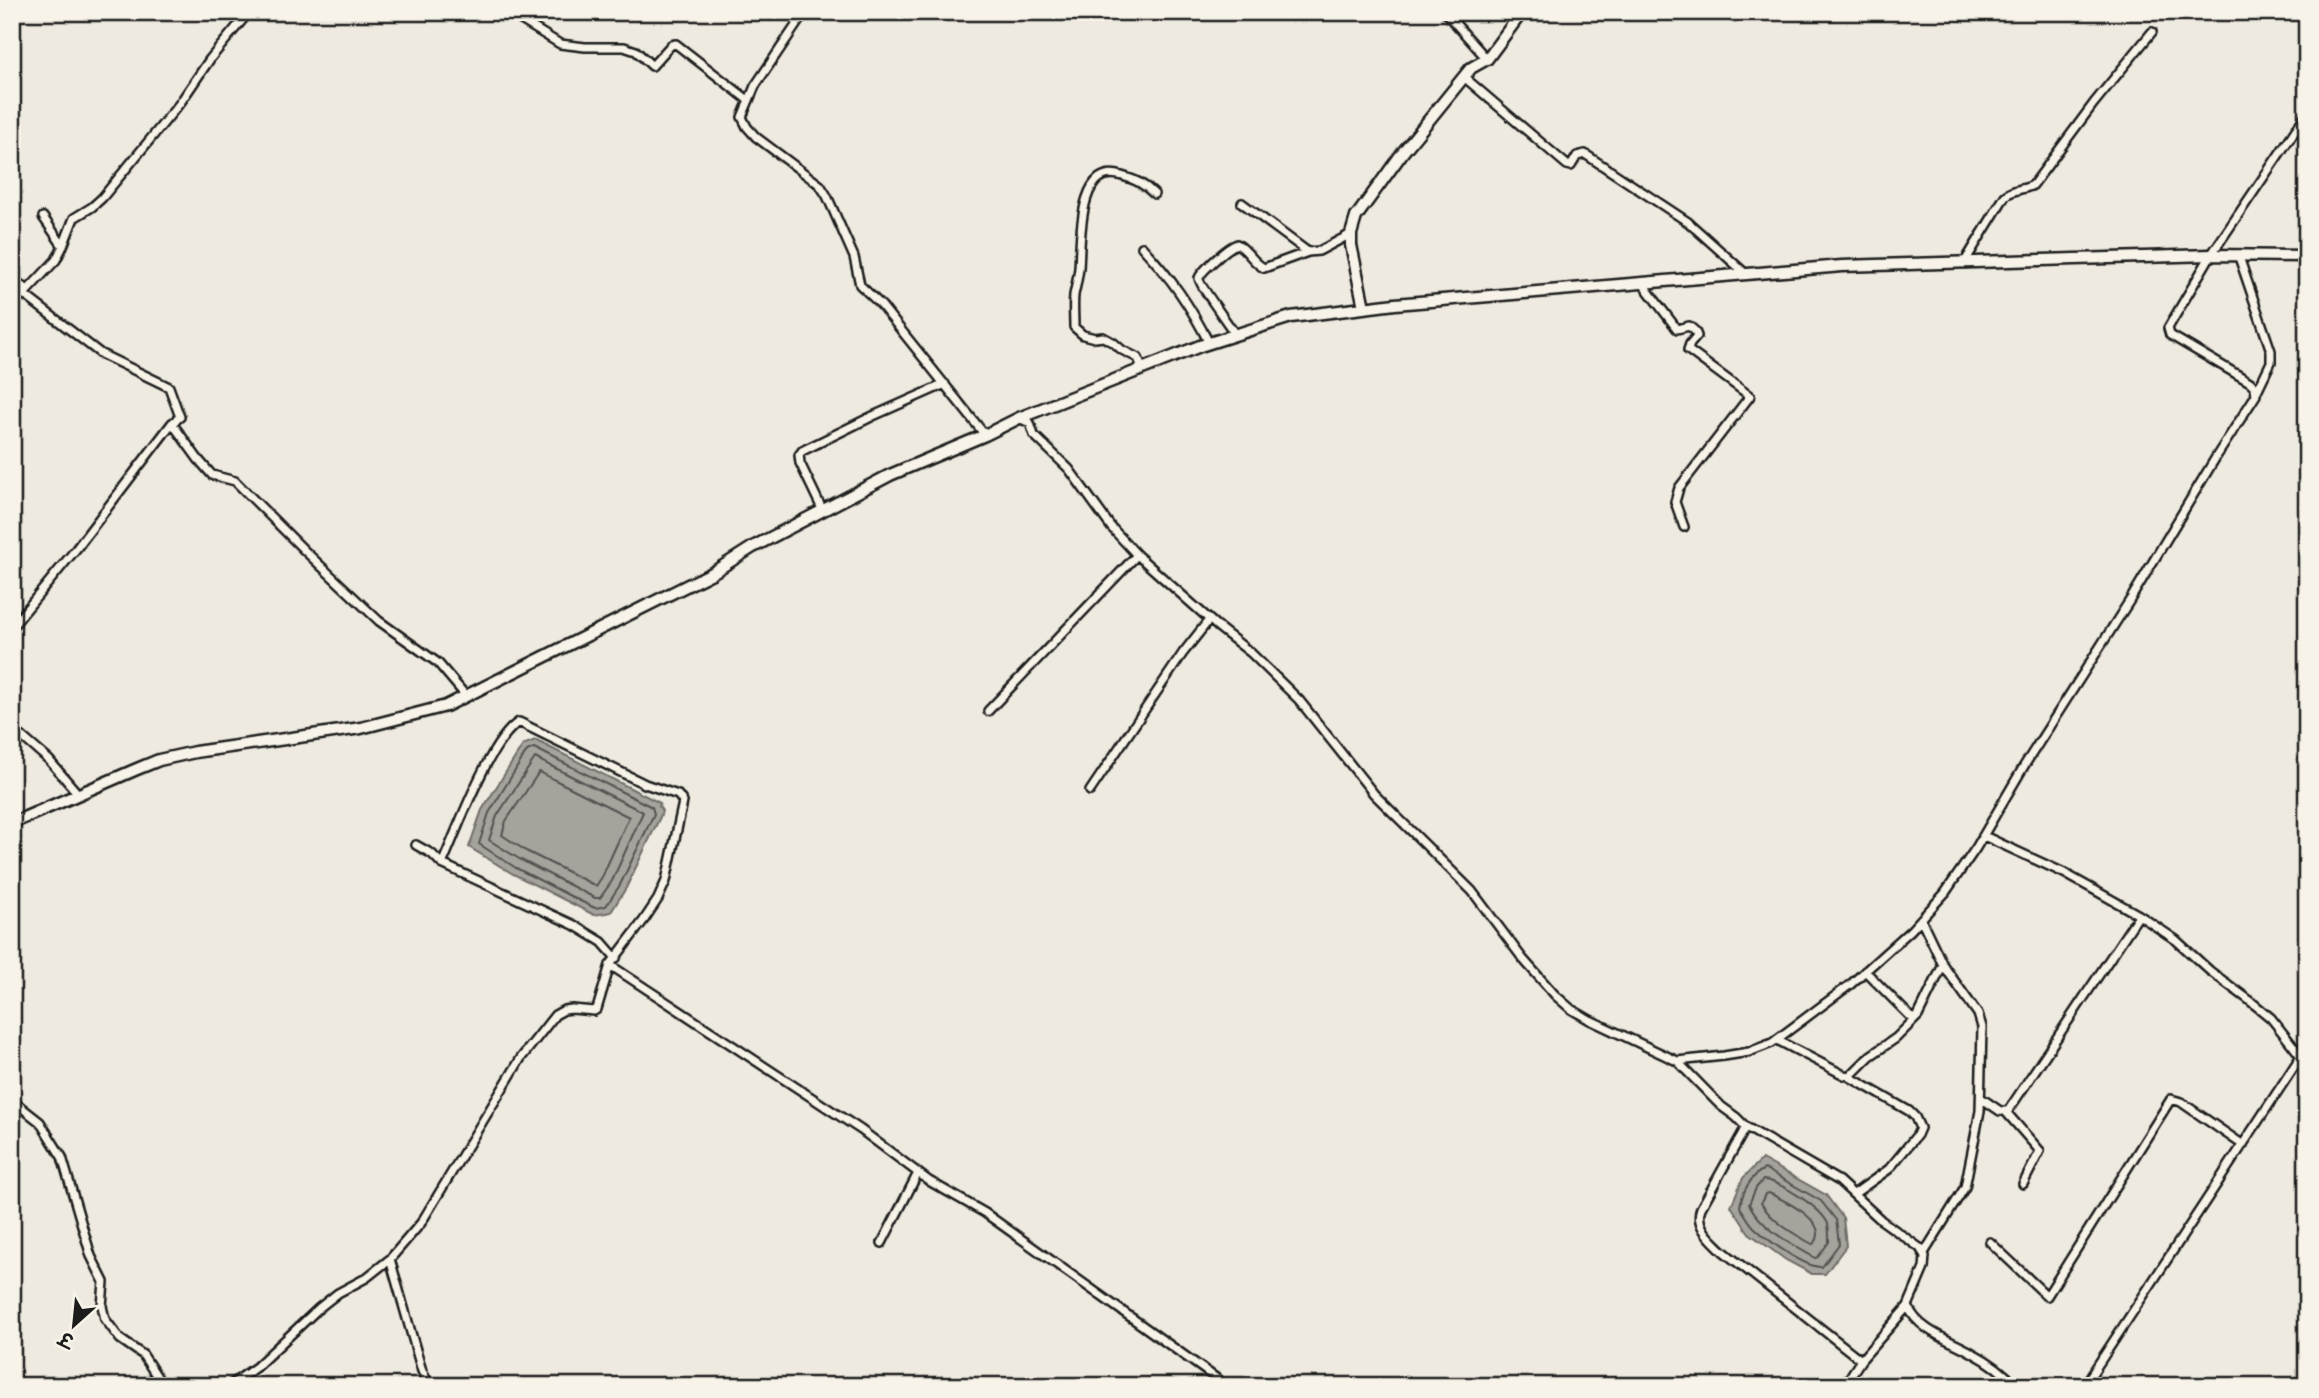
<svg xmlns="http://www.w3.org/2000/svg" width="2319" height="1398" font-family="'Indie Flower','Playpen Sans Deva',sans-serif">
<rect width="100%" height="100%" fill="#eeeae0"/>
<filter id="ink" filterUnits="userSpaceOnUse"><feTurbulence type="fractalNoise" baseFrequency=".0143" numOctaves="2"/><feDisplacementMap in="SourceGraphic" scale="14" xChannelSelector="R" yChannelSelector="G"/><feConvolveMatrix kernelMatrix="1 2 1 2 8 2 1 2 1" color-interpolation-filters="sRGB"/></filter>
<g filter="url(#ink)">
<path fill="#a6a39d" stroke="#6f6d69" stroke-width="2" d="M535 740 660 803 659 806 662 811 660 817 626 888 611 912 594 915 513 874 469 847 482 810 523 745Z
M1762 1159 1826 1195 1843 1218 1846 1246 1825 1274H1812L1786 1260 1749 1233 1731 1206 1743 1178Z"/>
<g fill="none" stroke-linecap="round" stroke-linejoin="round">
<path stroke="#535250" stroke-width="2" d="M534 748 652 807 654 814 620 885 606 906 595 908 576 899 516 868 479 844 489 813 527 751Z
M535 758 643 812 612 881 600 898H595L521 860 489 840 497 816Z
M539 772 629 817 602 877 596 886 526 851 502 835 506 821Z
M1765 1169 1821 1201 1836 1220 1839 1244 1822 1267C1805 1268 1769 1241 1756 1229 1749 1223 1745 1214 1740 1207 1742 1192 1751 1175 1765 1169Z
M1763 1180C1779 1181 1822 1208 1828 1224 1829 1229 1829 1236 1829 1242L1818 1257 1815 1258C1791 1244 1762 1229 1749 1204L1756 1188Z
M1769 1193C1785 1201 1830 1221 1815 1243L1812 1244C1794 1234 1771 1221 1761 1203L1765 1194Z"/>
<defs>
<path id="minor" d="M508 12 560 44 585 47H624L636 51 652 66 671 45 676 44 748 100
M805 12 755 86 742 117 747 127 756 137 820 185 827 196 854 257 860 285 881 305 985 435
M1445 12 1487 59
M1464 77 1567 165 1571 166 1577 156 1585 154 1688 222 1746 274
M1242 203 1308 252 1319 251 1351 234
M63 246 74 218 92 207 102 198 180 103 210 59 249 12
M1142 247C1171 278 1190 305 1209 343
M2238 254 2271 351V362L2257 391
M1964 263 2005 196C2014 188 2024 190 2033 185L2094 103 2152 32
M12 282 24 287 26 292 22 293 101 354 169 387 180 417 172 423 198 459 212 475 235 481 304 550 379 621 438 663 466 696
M1643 284 1677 329 1689 326 1695 331 1697 336 1690 344 1688 350 1750 396 1679 488 1675 502 1684 527
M26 292 56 260 63 246 43 217
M1235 334C1229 325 1198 283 1199 278 1201 272 1210 265 1214 261 1222 254 1227 248 1237 244 1248 250 1253 263 1264 268L1308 252
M1142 368 1138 358 1122 350 1114 343 1103 337 1095 338 1083 335 1074 327C1074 317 1073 305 1074 295 1076 286 1078 277 1079 268 1081 243 1077 161 1122 176 1136 180 1144 184 1154 194
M1019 418 1030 423 1034 435 1069 469 1111 527 1137 555 1218 627 1251 653 1299 700 1374 794 1472 891 1523 959 1555 995 1571 1009 1590 1020 1677 1061 1721 1106 1736 1117 1746 1127 1839 1181 1881 1220 1920 1248 1925 1256 1924 1268 1908 1306C1917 1330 1950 1340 1971 1352 1988 1361 2003 1371 2016 1386
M823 511 800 463 799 455 802 451 873 416 945 384
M12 627 76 549 172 423
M988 711 1137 555
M12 728 49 760 79 795
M1090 791 1183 653 1209 620
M1984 836 2064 873 2139 915 2176 940 2210 971 2249 1000 2271 1018 2301 1056 2084 1386
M416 845 432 854 442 864 574 925 602 942 616 958
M1921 919 1943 965 1978 1014 1982 1027 1980 1111 1965 1187 1924 1253
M610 965 861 1130 929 1181 985 1213 1227 1386
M1865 971 1914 1020
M1777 1040 1844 1075 1850 1076 1870 1056 1896 1038 1918 1016 1943 965
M1677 1061 1724 1056 1749 1052 1772 1043 1851 984 1911 930 1945 893 1976 848 2024 766 2130 600 2216 457 2256 395 2255 387 2250 382 2170 335 2168 328 2211 255 2307 113
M1848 1076 1909 1111 1915 1117 1920 1128 1917 1135 1889 1169 1854 1194
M1981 1098 2000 1111H2008L2139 915
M12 1100 40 1122 62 1157 91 1256 104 1282 102 1306 105 1319 120 1339 143 1355 163 1386
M2006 1112 2040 1151 2023 1184
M1746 1127 1701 1208C1694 1226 1711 1239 1723 1251L1861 1360
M1990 1242 2047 1296 2171 1099 2181 1102 2243 1145
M882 1243 918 1173
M390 1259 422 1371 430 1386
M229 1386 256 1367 319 1308 338 1293 366 1278 390 1259 421 1223 521 1058 555 1015 564 1010 572 1009 594 1011 597 1009 610 965 644 920 658 899 666 881 683 802 678 795 645 784 519 722C489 740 457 831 442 864
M1844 1386 1861 1360 1908 1306"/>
<path id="tertiary" d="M1364 307 1351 245V234L1356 217 1403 152 1471 68 1487 59 1522 12
M12 823 137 769 159 760 195 752 361 728 446 706 712 573 753 547 890 475 985 435 1019 418 1200 346 1291 317 1395 304 1842 266 2211 255 2307 256"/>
</defs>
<use href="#minor" stroke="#1c1c1c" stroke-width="12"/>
<use href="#tertiary" stroke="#1c1c1c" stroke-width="15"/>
<use href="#minor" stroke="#f7f3e8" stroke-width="7"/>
<use href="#tertiary" stroke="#f7f3e8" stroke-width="10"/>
</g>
</g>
<rect width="2319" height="1398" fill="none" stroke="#f7f3e8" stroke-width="42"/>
<rect x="21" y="21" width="2277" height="1356" fill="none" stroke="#1c1c1c" stroke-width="2.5" filter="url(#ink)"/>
<g transform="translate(74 1325) rotate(207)" stroke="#f7f3e8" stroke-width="5" paint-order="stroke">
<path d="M0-5L12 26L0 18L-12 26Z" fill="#1c1c1c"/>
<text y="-10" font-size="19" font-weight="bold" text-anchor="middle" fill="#1c1c1c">उ</text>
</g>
</svg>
